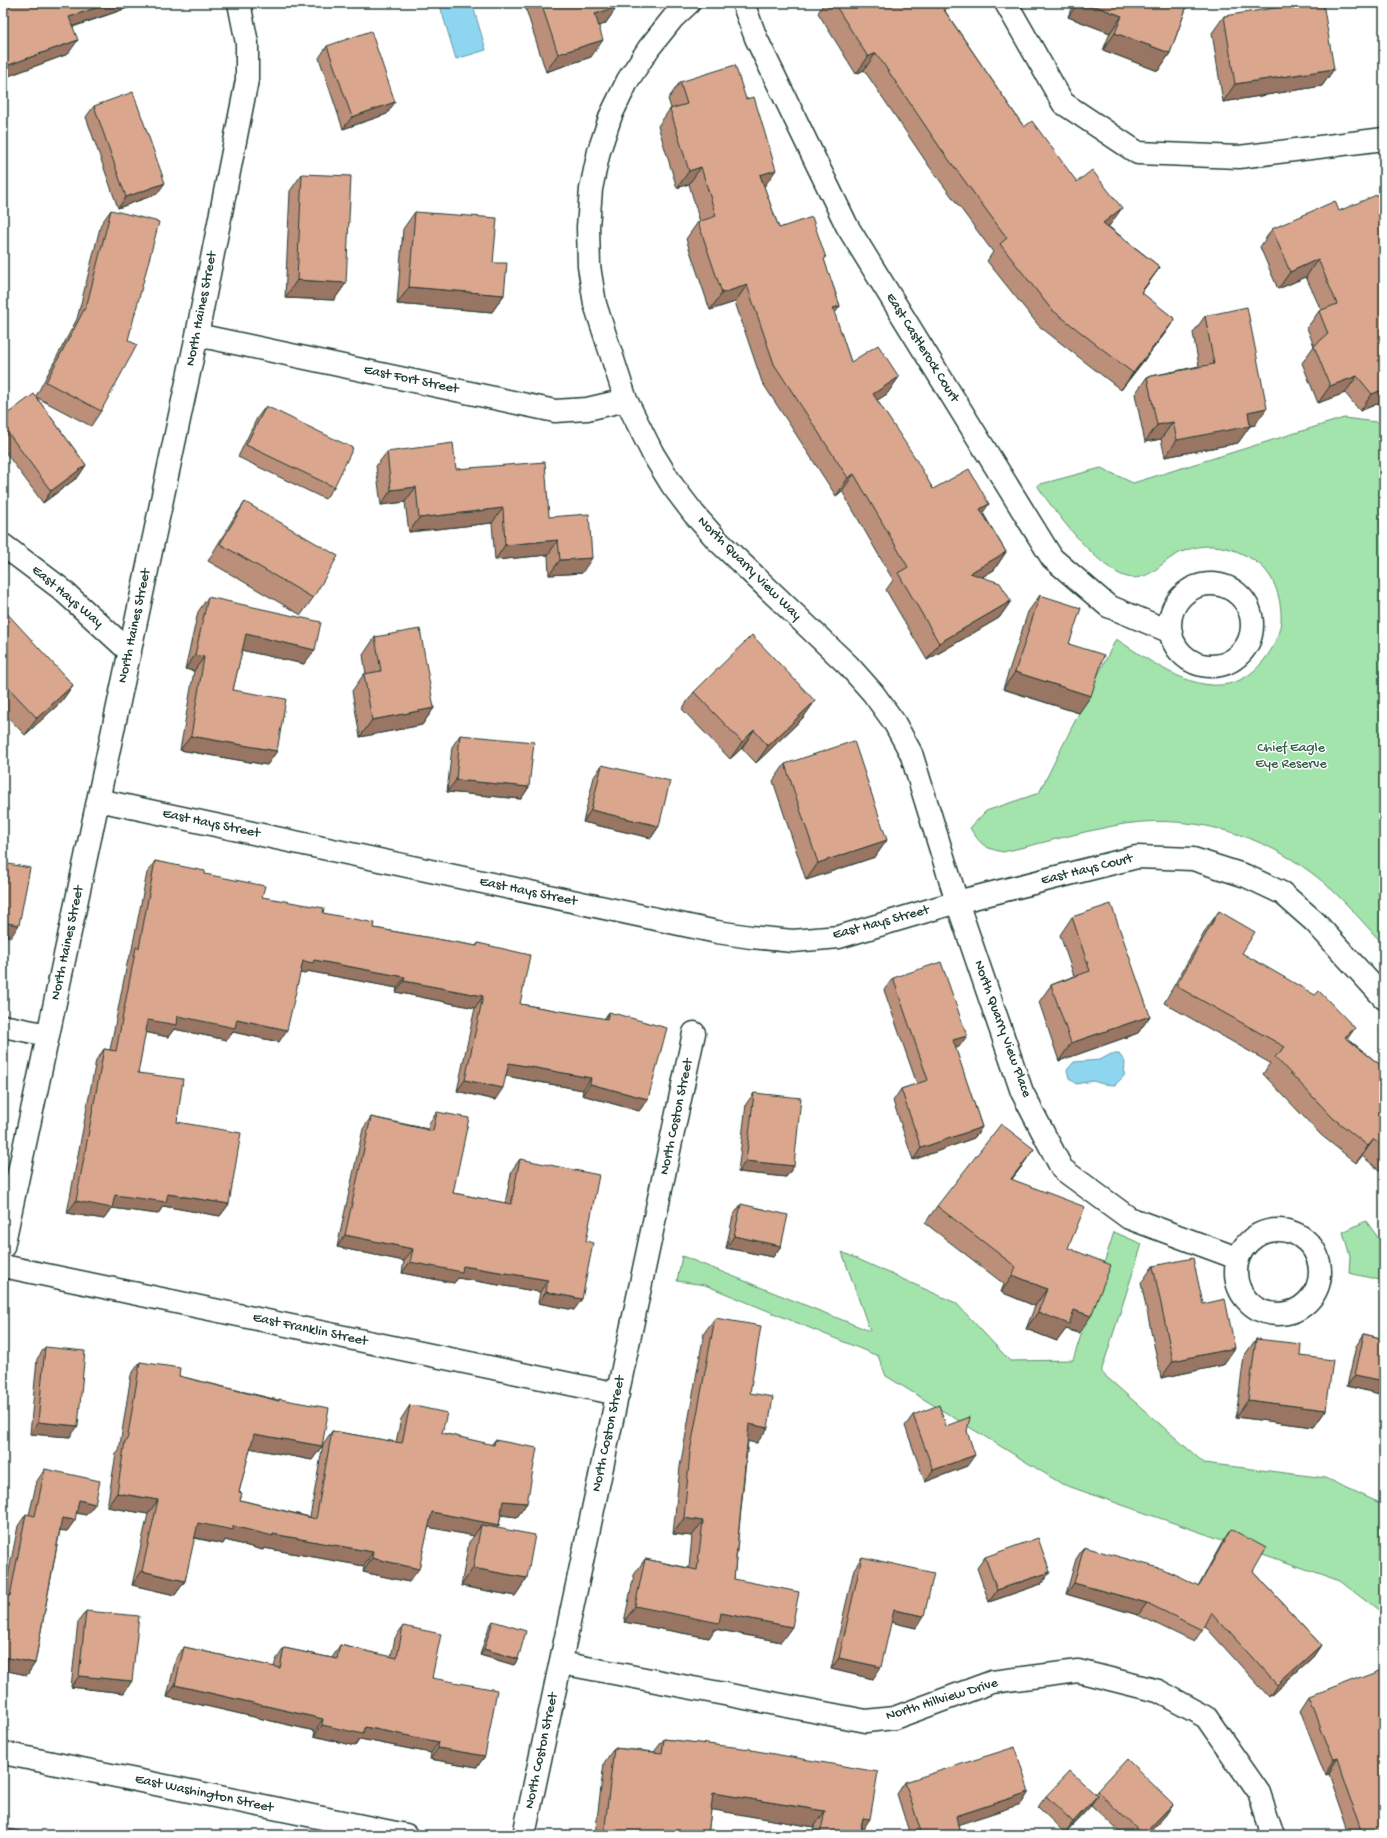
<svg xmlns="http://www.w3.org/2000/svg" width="1387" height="1838" font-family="'Gochi Hand',sans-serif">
<rect width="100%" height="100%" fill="#fff"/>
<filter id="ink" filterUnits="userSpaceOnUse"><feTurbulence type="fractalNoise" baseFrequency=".025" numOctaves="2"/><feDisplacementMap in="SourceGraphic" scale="8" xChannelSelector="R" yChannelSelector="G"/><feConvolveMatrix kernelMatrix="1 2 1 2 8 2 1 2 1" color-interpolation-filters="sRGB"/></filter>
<g filter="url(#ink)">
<path fill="#a3e3ac" stroke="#619070" d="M1344 418 1384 423V945C1362 922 1339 893 1313 874 1257 831 1183 812 1113 826 1076 833 1040 844 1003 852 984 848 981 845 970 828L986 811 1039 793 1116 639C1156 664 1215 712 1259 666 1271 653 1279 638 1281 621 1282 601 1275 576 1259 564 1231 543 1199 539 1169 559 1156 569 1145 581 1127 577 1099 570 1052 509 1037 485L1101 468 1133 483Z
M1366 1221 1384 1246V1281L1349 1273 1350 1256 1343 1232Z
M1114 1232 1142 1244 1101 1372 1204 1463 1326 1478 1384 1505V1615L1340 1581 1062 1484 886 1376 878 1356 705 1285 677 1281 682 1256 870 1331 842 1252 956 1303 1010 1361 1073 1360Z"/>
<path fill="#8ed6ef" stroke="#6299a4" d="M449 3H472L486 50 456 59 440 6Z
M1111 1054H1119L1125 1062 1124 1076 1115 1085 1103 1084 1093 1081 1076 1084 1069 1078 1067 1070 1074 1062 1100 1060Z"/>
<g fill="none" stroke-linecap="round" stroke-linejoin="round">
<defs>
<path id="street" d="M689 3 673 18 649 48 628 80 611 115 599 151 591 189 588 227 589 266 595 304 626 400 653 454 672 485 694 514 717 540 849 666 873 693 894 722 911 753 957 902 1022 1092 1062 1169 1129 1218 1237 1258
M743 3 756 38 847 226 1052 558 1108 606 1171 632
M1006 3 1063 103 1138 153 1239 157 1384 139
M197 335 555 411 587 409 626 400
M3 545 60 588 130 652
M1170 625a41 41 0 1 1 82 0a41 41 0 1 1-82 0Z
M98 800 717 932 751 937 793 941 839 937 957 902 1137 857 1193 859 1246 876 1282 893 1315 922 1384 998
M3 1026 48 1035
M1236 1272a42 42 0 1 1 84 0a42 42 0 1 1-84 0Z
M3 1247 197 335 247 80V43L239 3
M3 1266 618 1394
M561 1663 866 1721 894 1718 992 1682 1078 1671 1158 1691 1206 1717 1259 1793 1273 1835
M3 1753 406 1835
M524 1835 694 1033"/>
</defs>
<use href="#street" stroke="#1f3d34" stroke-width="25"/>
<use href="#street" stroke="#fff" stroke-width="22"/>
</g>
<path fill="#bb8f7a" stroke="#1f3d34" d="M7 3H142L73 27 68 54 3 78V8L8 6Z
M524 3H615L617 7 605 24 598 26 591 57 546 72Z
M824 3H942L946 9 945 11 1024 127 1077 182 1110 225 1108 226 1160 267 1141 293 1175 319 1163 336 1121 390 1039 326 987 261 993 252 929 166 864 70 856 74 818 13Z
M1073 3H1188L1170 53 1158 71 1103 50 1110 33 1068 17Z
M1224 16 1334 69 1322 86 1223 102 1212 33Z
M327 46 387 114 343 129 319 58Z
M680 82 764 187 779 228 824 260 840 306 834 314 851 362 899 377 887 394 877 400 933 489 983 513 1006 552 994 570 982 577 1011 601 999 618 927 660 886 590 893 580 842 491 836 496 762 382 735 302 710 310 686 239 698 222H700L689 184 677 188 658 126 670 109 671 108 668 99Z
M94 106 157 194 118 208 86 117Z
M302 174 346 283 334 300 285 298 290 191Z
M1384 200V401L1360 411 1345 393 1318 403 1302 363 1314 346 1307 328 1319 311 1321 310 1306 277 1278 289 1260 247 1272 229Z
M111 210 101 411 91 426 36 397 86 465 78 477 43 503 3 449V417L36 396 77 319 101 224Z
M415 212 493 263 504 295 492 312 397 304 403 229Z
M1205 316 1255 425 1250 426 1238 443 1165 457 1161 439 1145 442 1135 394 1147 377 1199 366 1193 333Z
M266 406 334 487 325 499 238 457 257 418Z
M387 452 456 469 549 517 582 573 549 575 548 555 495 560 492 523 409 532 405 502 381 505 376 466Z
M245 502 313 598 301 615 208 561 233 519Z
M1040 595 1069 644 1079 713 1003 689 1028 612Z
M208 597 304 664 242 650 233 690 277 751 267 765 180 750 194 671 185 669 198 612Z
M3 611 73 685 61 702 25 735 3 712Z
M375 637 434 708 422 725 360 737 352 691 364 674H366L363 655Z
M694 692 815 701 803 718 756 763 742 748 730 759 682 709Z
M460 735 529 787 521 799 447 792 452 747Z
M785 764 887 840 875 857 806 880 773 781Z
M602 765 659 826 651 838 583 822 594 777Z
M155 861 205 874 262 897 323 913 374 928 476 946 478 943 520 1004 604 1019 609 1012 648 1099 639 1111 582 1095 583 1090 506 1076 495 1100 457 1091 475 1008 396 992 397 988 307 971 305 974 300 973 279 1042 233 1032 227 1040 174 1029 168 1037 145 1032 138 1073 177 1122 229 1204 220 1216 163 1206 158 1214 112 1208 104 1219 67 1213 96 1060 104 1049 110 1050 128 959 131 954 147 873Z
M1219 911 1242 953 1384 1068V1174L1362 1156 1356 1163 1321 1135 1263 1074 1270 1063 1164 1003 1207 928Z
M1072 917 1150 1016 1138 1033 1059 1061 1039 1002 1051 985 1074 976 1060 935Z
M893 978 959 1047 955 1048 982 1127 974 1138 913 1160 893 1101 901 1089 917 1084 884 990Z
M754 1093 794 1166 786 1177 738 1172 746 1104Z
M437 1112 453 1193 505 1203 512 1170 520 1159 586 1241 574 1310 538 1303 540 1292 458 1278 454 1283 402 1273 404 1261 337 1247 363 1129 371 1117 428 1129 429 1123Z
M1022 1166 1012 1179 1068 1248 1079 1333 1066 1329 1057 1341 1026 1329 1035 1306 1001 1292 1004 1284 925 1223 937 1206Z
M741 1204 781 1246 773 1257 726 1248 733 1216Z
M1153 1266 1203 1304 1235 1348 1223 1365 1161 1378 1141 1283Z
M715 1318 750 1393 757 1443 748 1441 734 1579 781 1642 715 1629 709 1638 624 1622 634 1575 645 1559 689 1568 692 1536 673 1534 680 1467 704 1333Z
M1364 1334 1384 1339V1395L1347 1386 1356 1346Z
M1256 1339 1300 1356 1326 1410 1314 1427 1236 1417 1244 1356Z
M45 1347 70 1437 30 1434 37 1359Z
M140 1362 179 1376 278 1400 279 1399 322 1446 312 1460 250 1448 239 1492 240 1500 310 1517 323 1444 332 1431 396 1442 401 1419 410 1405 442 1433 491 1445 495 1440 527 1503 517 1517 501 1515 499 1525 497 1528 527 1578 515 1596 461 1586 469 1542 474 1536 429 1527 409 1582 363 1572 364 1566 264 1548 263 1550 225 1540 223 1544 194 1538 185 1581 175 1595 132 1585 148 1514 107 1507 116 1454 119 1451 131 1375Z
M913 1415 946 1426 967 1431V1466L925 1482 905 1426Z
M45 1469 95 1504 86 1515 76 1513 75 1520 67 1531 60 1530 35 1663 27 1675 3 1670V1595H4L18 1526 26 1514 29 1515 37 1481Z
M1231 1529 1253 1571 1321 1645 1313 1657 1269 1697 1204 1625 1202 1630 1194 1642 1138 1615 1066 1594 1076 1559 1084 1547 1198 1586 1223 1541Z
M862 1557 916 1628 891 1622 873 1679 831 1669 854 1569Z
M985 1557 1050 1572 1041 1584 989 1602 977 1568Z
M86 1611 124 1693 71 1687 78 1622Z
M493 1621 518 1659 514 1665 480 1655 489 1627Z
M403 1626 432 1678 485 1756 477 1767 430 1759 431 1753 360 1739 355 1746 314 1736 315 1731 167 1697 176 1658 184 1647 274 1667 276 1660 284 1648 332 1658 340 1645 391 1657 395 1638Z
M1309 1697 1384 1835H1349L1328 1774 1325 1775 1300 1711Z
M664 1739 751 1750 860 1834 859 1835H812L814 1827 711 1809 708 1835H595L604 1763 614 1748 654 1752Z
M905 1782 1029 1792 1021 1804 958 1824 960 1835H910L897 1794Z
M1097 1791 1173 1804 1165 1816 1147 1835H1123L1091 1805 1089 1808 1065 1833 1038 1807 1046 1796 1094 1794Z"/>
<path fill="#997463" stroke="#1f3d34" d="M110 3H142L59 31 69 17Z
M322 3H328L320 5Z
M1078 3H1087L1122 16 1110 33 1068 17Z
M617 7 605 24 583 32 595 14Z
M1115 33 1170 53 1158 71 1103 50Z
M78 40 68 54 3 78V71L6 66Z
M603 40 591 57 546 72 558 54Z
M876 53 864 70 856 74 868 57Z
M1334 69 1322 86 1223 102 1235 84Z
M395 102 387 114 343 129 352 117Z
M701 167 689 184 677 188 689 171Z
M776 170 764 187 760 175Z
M165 183 157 194 118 208 126 197Z
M1122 208 1110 225 1091 240 1103 223Z
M1318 259 1306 277 1278 289 1290 272Z
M1384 261V272L1382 262Z
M1160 267 1148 284 1129 309 1141 292Z
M297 280 346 283 334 300 285 298Z
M747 285 735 302 710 310 722 293Z
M409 287 504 295 492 312 397 304Z
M840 306 828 323 833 308Z
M1175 319 1163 336 1121 390 1133 373Z
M1357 376 1345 393 1318 403 1330 386Z
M899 377 887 394 861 411 873 394Z
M1384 389V401L1360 411 1372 394Z
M1267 408 1255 425 1250 426 1238 443 1165 457 1177 440 1248 412Z
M1173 422 1161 439 1145 442 1157 425Z
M86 465 78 477 43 503 51 491Z
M854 474 842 491 836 496 848 478Z
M416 487 405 502 381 505 391 490Z
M989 504 977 521 980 509Z
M503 508 492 523 409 532 419 518Z
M558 540 548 555 495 560 505 545Z
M1006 552 994 570 958 591 970 573Z
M592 558 582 573 549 575 560 560Z
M1011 601 999 618 927 660 939 643Z
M246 634 315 650 304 664 236 649Z
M195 655 204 657 194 671 185 669Z
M1015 672 1091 696 1079 713 1003 689Z
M73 685 61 702 25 735 37 718Z
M815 701 803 718 756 763 768 746Z
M434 708 422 725 360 737 372 720Z
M754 730 742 748 730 759 742 742Z
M191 736 277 751 267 765 180 750Z
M456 780 529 787 521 799 447 792Z
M591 810 659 826 651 838 583 822Z
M887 840 875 857 806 880 818 863Z
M7 923 19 925 11 937 3 935Z
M314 960 405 977 397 988 307 971 305 974 295 972 303 961Z
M404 981 483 996 475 1008 396 992Z
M178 1016 237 1019 287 1030 279 1042 233 1032 227 1040 174 1029 168 1037 140 1031 148 1020Z
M1150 1016 1138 1033 1059 1061 1071 1043Z
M1355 1028 1343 1045 1345 1037Z
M967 1036 959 1047 945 1052 953 1040Z
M509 1063 591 1078 583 1090 501 1075Z
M465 1080 503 1088 495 1100 457 1091Z
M590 1084 648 1099 639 1111 582 1095Z
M982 1127 974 1138 913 1160 921 1148Z
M1374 1139 1362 1156 1356 1163 1368 1146Z
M1034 1149 1022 1166 999 1196 1011 1179Z
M746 1161 794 1166 786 1177 738 1172Z
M168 1194 229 1204 220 1216 163 1206 158 1214 112 1208 104 1219 67 1213 76 1201 115 1195Z
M345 1235 413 1249 404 1261 337 1247Z
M734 1236 781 1246 773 1257 726 1248Z
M410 1262 463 1266 548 1280 540 1292 458 1278 454 1283 402 1273Z
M1013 1275 1047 1289 1035 1306 1001 1292Z
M546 1292 582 1299 574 1310 538 1303Z
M1074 1310 1091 1316 1079 1333 1066 1329 1057 1341 1026 1329 1038 1312Z
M1235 1348 1223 1365 1161 1378 1173 1361Z
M1355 1375 1384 1381V1395L1347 1386Z
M1248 1400 1326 1410 1314 1427 1236 1417Z
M38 1422 78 1426 70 1437 30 1434Z
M749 1424 768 1428 757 1443 739 1440Z
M254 1434 322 1446 312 1460 244 1447Z
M975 1455 967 1466 925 1482 933 1470Z
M117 1493 158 1500 148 1514 107 1507Z
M79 1500 95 1504 86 1515 71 1512Z
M503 1501 527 1503 517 1517 493 1514Z
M432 1512 499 1525 490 1539 481 1525 474 1536 422 1526Z
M62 1518 75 1520 67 1531 54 1530Z
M684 1518 703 1521 692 1536 673 1534Z
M198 1523 233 1526 273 1534 373 1552 364 1566 264 1548 263 1550 225 1540 223 1544 188 1536Z
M372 1558 419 1569 409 1582 363 1572Z
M473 1568 527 1578 515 1596 461 1586Z
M142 1571 185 1581 175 1595 132 1585Z
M1050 1572 1041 1584 989 1602 997 1590Z
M1074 1583 1147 1603 1138 1615 1066 1594Z
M635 1606 721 1613 792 1627 781 1642 715 1629 709 1638 624 1622Z
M894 1610 924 1616 916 1628 886 1621Z
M1321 1645 1313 1657 1269 1697 1277 1685Z
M484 1649 518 1659 514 1665 480 1655Z
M3 1657 35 1663 27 1675 3 1670Z
M839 1658 881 1667 873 1679 831 1669Z
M79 1676 132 1681 124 1693 71 1687Z
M175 1685 323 1719 315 1731 167 1697Z
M322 1725 365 1727 439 1742 431 1753 360 1739 355 1746 314 1736Z
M438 1748 485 1756 477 1767 430 1759Z
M1337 1760 1328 1774 1325 1775 1334 1761Z
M1029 1792 1021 1804 948 1828 956 1816Z
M713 1793 825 1811 814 1827 702 1808Z
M1097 1796 1089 1808 1065 1833 1073 1822Z
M1173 1804 1165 1816 1147 1835H1143Z
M863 1818 870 1819 860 1834Z"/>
<path fill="#daa68e" stroke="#1f3d34" d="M17 3H110L69 17 78 40 6 66 3 59V8Z
M541 3H615L617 7 595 14 603 40 558 54Z
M834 3H942L946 9 944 10 1024 127 1032 121 1077 182 1092 170 1122 208 1103 223 1160 267 1141 292 1175 319 1133 373 1051 309 1000 244 1007 238 941 149 876 53 868 57Z
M1087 3H1188L1170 53 1115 33 1122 16Z
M1305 3H1323L1334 69 1235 84 1224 16Z
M371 31 395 102 352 117 327 46Z
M735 65 746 99 754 97 776 170 760 175 779 228 812 217 826 258 824 259 840 306 833 308 851 362 878 345 899 377 873 394 914 456 933 489 969 469 989 504 980 509 1006 552 970 573 1000 583 1011 601 939 643 898 573 908 567 854 474 848 478 774 364 747 285 722 293 698 222 716 216 701 167 689 171 670 109 687 104 680 82Z
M133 92 165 183 126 197 94 106Z
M302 174 351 176 346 283 297 280Z
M1381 193 1384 200V261L1382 262 1384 268V389L1372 394 1357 376 1330 386 1314 346 1328 334 1319 311 1337 304 1318 259 1290 272 1272 229 1335 201 1339 211Z
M111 210 159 222 128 340 137 345 101 411 46 382 87 304Z
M415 212 497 218 493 263H507L504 295 409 287Z
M1247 307 1267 408 1248 412 1250 426 1177 440 1173 422 1157 425 1147 377 1214 364 1205 316Z
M34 394 86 465 51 491 3 426V417Z
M266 406 353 448 334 487 246 445Z
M453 443 456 469 545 462 549 517 589 514 592 558 560 560 558 540 505 545 503 508 419 518 416 487 391 490 387 452Z
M245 502 338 556 313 598 220 544Z
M1040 595 1081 608 1069 644 1104 655 1091 696 1015 672Z
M208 597 321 622 315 650 246 634 233 690 286 699 277 751 191 736 204 657 195 655Z
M4 610 73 685 37 718 3 682V611Z
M420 629 434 708 372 720 364 674 381 671 375 637Z
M752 635 815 701 768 746 754 730 742 742 694 692Z
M460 735 534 742 529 787 456 780Z
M854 741 887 840 818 863 785 764Z
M602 765 670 781 659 826 591 810Z
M155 861 205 871V874L265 886 262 897 324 908 323 913 375 923 374 928 477 946 478 943 530 955 520 1004 607 1019 609 1012 667 1028 648 1099 590 1084 591 1078 509 1063 503 1088 465 1080 483 996 404 981 405 977 314 960 313 963 303 961 287 1030 237 1019 235 1028 178 1016 177 1025 148 1020 138 1073 183 1079 177 1122 241 1133 229 1204 168 1194 166 1202 115 1195 112 1208 76 1201 104 1049 116 1051 136 947 139 948Z
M3 863 30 868 19 925 7 923 4 985H3Z
M1111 904 1150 1016 1071 1043 1051 985 1090 971 1072 917Z
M1219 911 1255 932 1242 953 1315 995 1319 991 1355 1028 1345 1037 1384 1068V1147L1374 1139 1368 1146 1333 1118 1275 1057 1285 1047 1176 986Z
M941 962 967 1036 953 1040 982 1127 921 1148 901 1089 928 1080 893 978Z
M754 1093 801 1098 794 1166 746 1161Z
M437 1112 469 1118 453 1193 511 1204 520 1159 599 1175 586 1241 593 1243 582 1299 546 1292 548 1280 463 1266 462 1272 410 1262 413 1249 345 1235 371 1117 433 1131Z
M1001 1124 1034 1149 1011 1179 1085 1207 1068 1248 1111 1265 1091 1316 1074 1310 1069 1324 1038 1312 1047 1289 1013 1275 1016 1267 937 1206Z
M741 1204 788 1215 781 1246 734 1236Z
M1193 1258 1203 1304 1225 1299 1235 1348 1173 1361 1153 1266Z
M715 1318 761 1326 750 1393 773 1397 768 1428 749 1424 734 1579 799 1592 792 1627 721 1613 719 1623 635 1606 645 1559 697 1570 703 1521 684 1518 690 1452Z
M1364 1334 1384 1339V1381L1355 1375Z
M1256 1339 1301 1344 1300 1356 1333 1360 1326 1410 1248 1400Z
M45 1347 85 1351 78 1426 38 1422Z
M140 1362 180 1368 179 1376 279 1401V1399L329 1408 322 1446 254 1434 239 1492 242 1493 240 1500 316 1519 332 1431 402 1443 410 1405 447 1413 442 1433 494 1445 495 1440 537 1448 527 1503 503 1501 499 1525 432 1512 419 1569 372 1558 373 1552 273 1534V1536L233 1526V1530L198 1523 185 1581 142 1571 158 1500 117 1493 125 1441H127Z
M939 1405 946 1426 970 1417 967 1431 975 1455 933 1470 913 1415Z
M45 1469 100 1481 95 1504 79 1500 75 1520 62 1518 35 1663 3 1657V1595L10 1596 26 1514 35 1516Z
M481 1525 535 1535 527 1578 473 1568Z
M1231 1529 1266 1548 1253 1571 1321 1645 1277 1685 1211 1612 1202 1630 1147 1603 1074 1583 1084 1547 1163 1569 1199 1586Z
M1038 1538 1050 1572 997 1590 985 1557Z
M862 1557 934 1573 924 1616 894 1610 881 1667 839 1658Z
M86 1611 139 1616 132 1681 79 1676Z
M493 1621 526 1631 518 1659 484 1649Z
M403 1626 441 1634 432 1678 497 1690 485 1756 438 1748 439 1742 365 1727 363 1734 322 1725 323 1719 175 1685 184 1647 280 1668 284 1648 337 1659 340 1645 397 1658Z
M1384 1668V1835H1363L1337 1760 1334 1761 1309 1697Z
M664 1739 751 1749V1750L878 1772 870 1819 863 1818 859 1835H820L825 1811 713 1793 708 1835H604L614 1748 662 1753Z
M1015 1747 1029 1792 956 1816 960 1835H922L905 1782Z
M1127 1759 1173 1804 1143 1835 1097 1791Z
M1070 1771 1097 1796 1073 1822 1046 1796Z
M3 1828 42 1835H3Z"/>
</g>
<g text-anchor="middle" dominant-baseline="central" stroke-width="3" stroke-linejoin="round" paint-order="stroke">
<g font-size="14" fill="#1f3d34" stroke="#fff">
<text transform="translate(202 309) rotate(-79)">North Haines Street</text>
<text transform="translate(922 348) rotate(58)">East Castlerock Court</text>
<text transform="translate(411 380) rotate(12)">East Fort Street</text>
<text transform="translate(749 569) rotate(45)">North Quarry View Way</text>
<text transform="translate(67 597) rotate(40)">East Hays Way</text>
<text transform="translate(135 626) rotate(-78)">North Haines Street</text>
<text transform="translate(211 824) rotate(12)">East Hays Street</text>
<text transform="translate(1087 870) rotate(-14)">East Hays Court</text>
<text transform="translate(528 892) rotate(12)">East Hays Street</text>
<text transform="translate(881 923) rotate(-15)">East Hays Street</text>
<text transform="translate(68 943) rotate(-78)">North Haines Street</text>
<text transform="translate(1002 1029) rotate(70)">North Quarry View Place</text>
<text transform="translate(677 1117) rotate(-78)">North Coston Street</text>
<text transform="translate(310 1330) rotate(12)">East Franklin Street</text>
<text transform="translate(609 1434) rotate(-78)">North Coston Street</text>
<text transform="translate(942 1700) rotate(-17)">North Hillview Drive</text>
<text transform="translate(542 1751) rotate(-78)">North Coston Street</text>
<text transform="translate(204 1794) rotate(12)">East Washington Street</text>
</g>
<g font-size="14" fill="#395e4c" stroke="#fff">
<text x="1291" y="748">Chief Eagle<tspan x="1291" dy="16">Eye Reserve</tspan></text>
</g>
</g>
<rect width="1387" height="1838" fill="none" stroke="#fff" stroke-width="16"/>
<rect x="8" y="8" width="1371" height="1822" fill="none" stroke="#1f3d34" stroke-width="1.5" filter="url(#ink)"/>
</svg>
